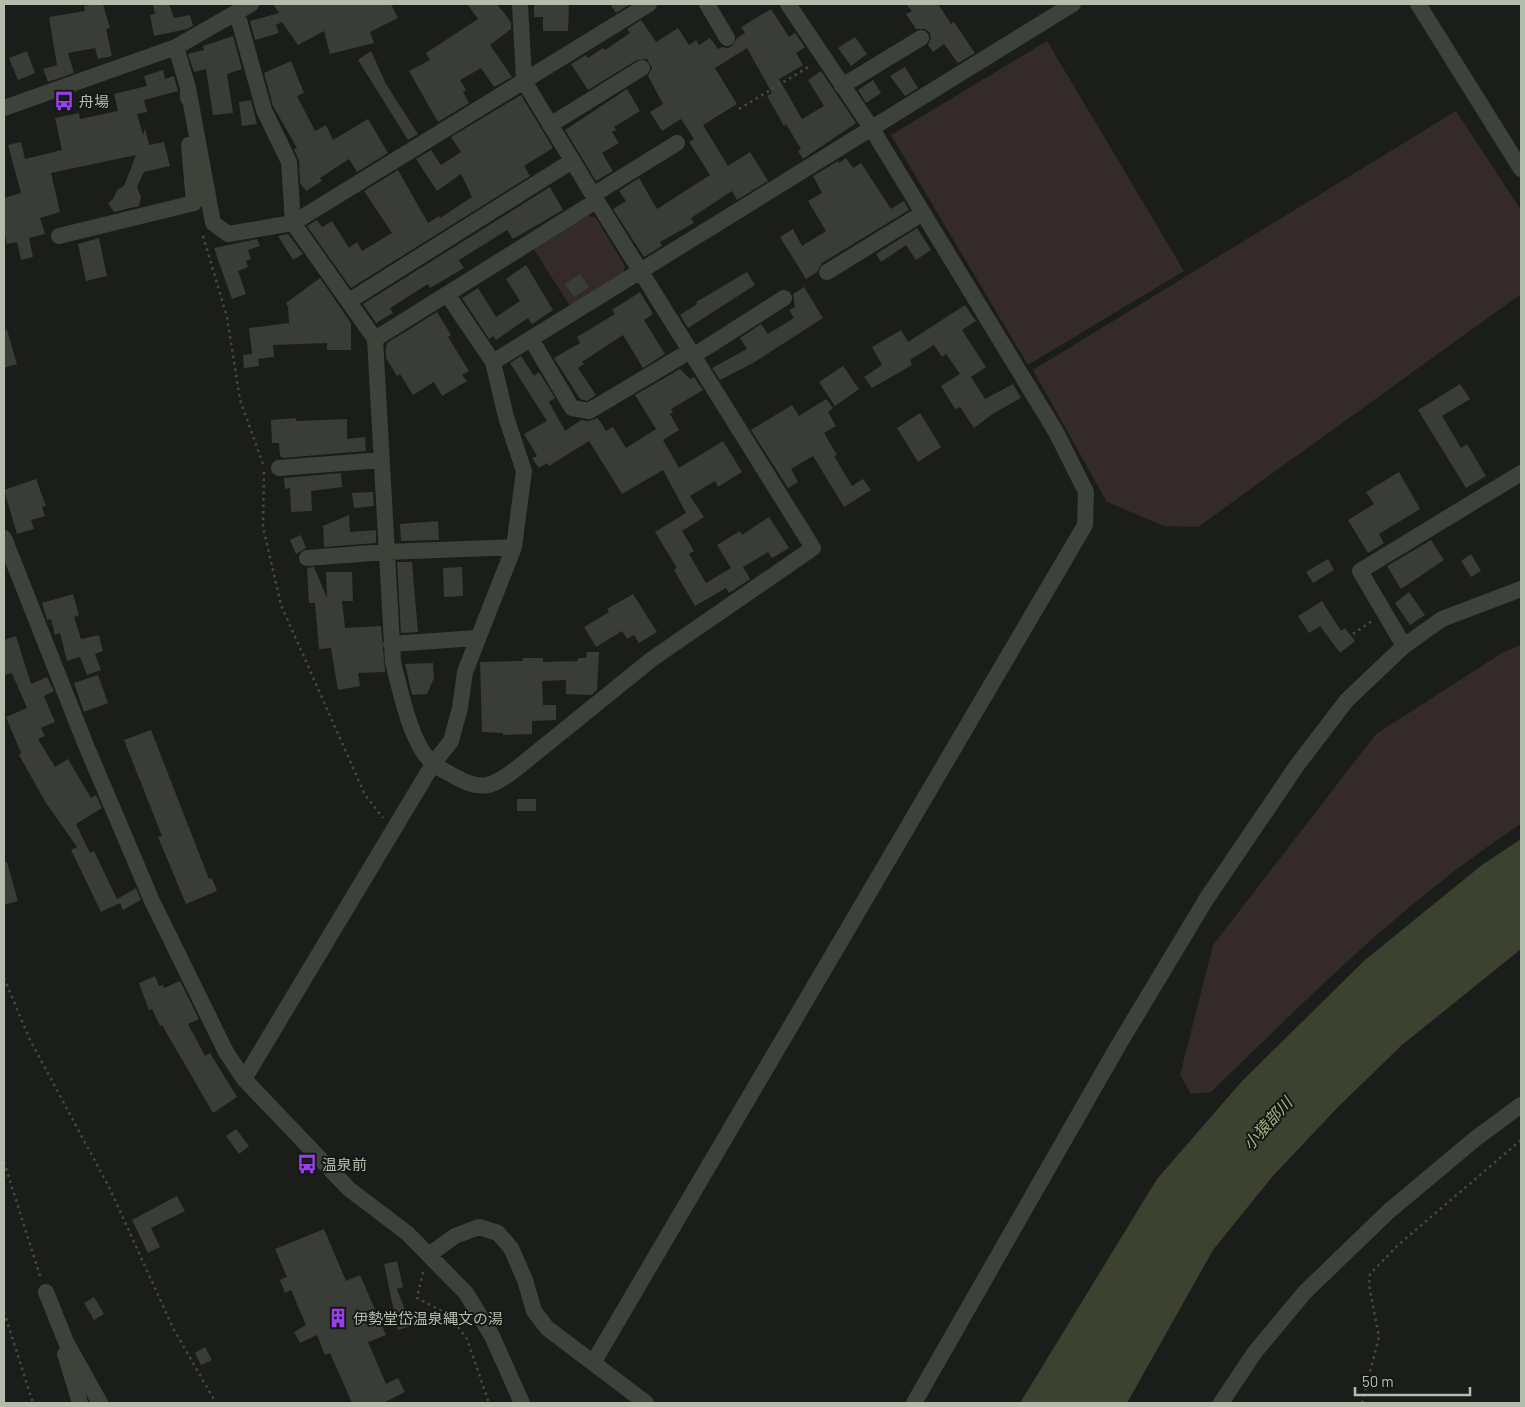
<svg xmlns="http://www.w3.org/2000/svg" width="1525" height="1407" font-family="Barlow,'Noto Sans JP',sans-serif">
<rect width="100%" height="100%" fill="#1b1d1a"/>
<path fill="#352a2a" d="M1047 41 1184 271 1028 365 891 135Z
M1456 111 1521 210V294L1198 527 1164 526 1107 502 1033 370Z
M586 215 596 218 625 266 623 274 570 306 533 248Z
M1521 645V824C1407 898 1309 997 1211 1092L1191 1094 1180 1075 1213 945 1376 734 1502 653Z"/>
<path fill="#3c4130" d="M1521 839V949L1402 1045 1338 1107 1272 1177 1213 1250 1127 1403H1020L1157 1179 1243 1080 1365 960 1482 865Z"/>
<path fill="#393c37" d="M94 4H103L110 28 106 29 112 56 98 59 95 48 68 53 74 73 48 82 43 69 57 65 49 17 85 11 84 6Z
M153 4H169L174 18 190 15 193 26 187 29 154 36 150 15 155 14Z
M273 4H391L398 18 370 32 374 43 330 54 324 31 298 45 282 22 276 25 279 33 255 40 250 21 279 13Z
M467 4H497L511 22V29L490 45 512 77 494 87 481 68 460 80 466 90 463 92 469 103 438 122 409 71 430 60 426 53 478 19Z
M534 4H569L568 31H543V17H534Z
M610 4H630L616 13Z
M906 4H938L951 24 954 22 975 53 958 63 944 44 933 52 928 45 931 38 930 33 925 29H916L906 14 912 11Z
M771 9 789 37 795 33 805 47 796 53 803 65 779 79 802 119 824 106 808 80 821 71 856 123 803 159 798 151 801 149 786 124 784 126 767 96 772 93 747 48 715 68 737 104 703 125 728 166 750 152 768 181 737 200 732 191 691 218 694 223 660 242 662 246 644 257 613 209 626 201 619 191 639 178 657 209 710 175 689 142 694 139 681 119 662 131 650 112 663 104 648 76 652 68 647 59 637 60 588 90 571 64 586 55 588 58 603 48 605 50 630 33 627 29 641 20 656 42 678 28 689 45 696 40 699 45 710 38 718 49 722 47 728 48 732 46 737 38 745 33 741 27Z
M233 36 242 69 227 74 233 113 213 115 206 69 194 72 188 54 204 50 203 46Z
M855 37 867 54 851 66 838 48Z
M27 51 35 73 18 80 9 58Z
M371 51 386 84 418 134 408 140 358 60Z
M291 61 304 93 297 96 315 131 326 125 333 140 368 119 388 153 357 172 349 159 320 178 322 181 306 191 300 183 299 161 294 149 297 148 273 106 264 73Z
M905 67 918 88 905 96 890 76Z
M163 70 165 79 174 76 178 91 144 100 147 112 137 114 143 135 145 128 149 145 164 142 170 166 144 172 137 187 141 197 139 206 114 212 108 203 113 199 117 190 124 186 136 155 51 173 60 212 40 218 45 234 29 238 33 257 21 260 17 242 7 244 4 230V198L21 193 8 145 21 142 25 159 62 150 55 118 79 113 80 119 118 111 114 94 147 86 144 76Z
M873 80 881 93 866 103 858 90Z
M627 89 640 111 614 127 616 130 612 132 619 143 602 153 613 171 596 181 565 130Z
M521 95 553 148 524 166 530 176 351 288 307 226 317 220 322 227 332 221 349 248 357 242 362 251 392 233 364 191 398 170 428 223 439 216 440 218 472 197 461 174 437 191 416 159 431 150 441 165 461 152 451 137Z
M251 100 257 124 242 126 239 102Z
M846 158 853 168 861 163 891 209 904 201 909 210 822 263 817 272 806 279 780 237 793 229 802 246 826 231 808 201 822 193 813 176 838 161 839 163Z
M550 187 563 210 513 239 507 230 459 260 464 268 430 288 428 284 390 308 393 313 376 323 363 304Z
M917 228 931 250 916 260 906 245 881 262 876 254Z
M288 234 303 254 293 260 278 236Z
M99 238 107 276 86 281 78 244Z
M257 239 260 246 248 250 251 259 246 261 248 267 238 271 246 294 232 299 214 248Z
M526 265 553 310 532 324 528 318 496 340 493 336 489 339 462 298 478 288 496 317 520 301 506 279Z
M747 272 755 285 688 328 680 315 697 304 696 302Z
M580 274 589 287 574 297 565 284Z
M320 278 351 323V350H327V343L273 345 274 357 258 359 259 366 244 368 243 355 252 354 249 328 289 323 288 307 286 303Z
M804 287 823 318 753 363 720 380 712 368 747 349 740 338 761 324 768 334 794 318 789 310 795 307 793 294Z
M640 292 653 314 644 320 665 354 643 368 623 335 582 362 584 364 578 368 596 395 587 401 580 399 554 358 580 343 577 337 615 314 612 310Z
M965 305 976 321 962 330 986 367 971 377 985 399 1013 384 1021 398 994 413 974 428 960 407 955 409 941 386 960 374 946 354 942 357 934 345 910 360 912 365 872 388 864 377 882 365 872 347 901 330 908 342Z
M437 312 451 335 448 337 469 371 462 375 467 381 442 396 434 382 413 395 400 374 397 376 386 358V348L387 343Z
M4 330H7L17 364 4 368Z
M521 356 534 376 539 372 555 398 549 402 565 431 581 420 588 421 598 418 606 431 613 427 626 448 656 429 635 395 680 369 690 379 694 377 703 390 671 409 673 412 670 414 679 430 663 440 679 468 723 441 742 472 718 487 715 481 690 496 704 517 682 531 694 551 689 554 706 583 731 568 717 545 740 531 742 535 769 517 789 548 772 558 768 552 743 567 750 579 729 593 726 588 695 606 674 570 677 568 655 532 686 513 663 470 622 494 589 441 549 466 547 463 539 468 532 458 537 456 524 434 547 421 510 363Z
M843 366 859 389 835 406 819 382Z
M1460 384 1470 399 1442 416 1461 448 1467 444 1486 476 1466 488 1418 410Z
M826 399 833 408 828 412 836 426 824 433 837 455 834 456 852 486 863 479 871 490 844 507 813 456 791 469 798 482 788 488 751 430 792 405 799 416Z
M920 413 941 447 918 462 897 428Z
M296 418V421L347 419V439L365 437 366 451 283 458 280 456 279 443H272L271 420Z
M1399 472 1420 509 1379 534 1384 543 1368 553 1348 520 1374 504 1366 492Z
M341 473 342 487 311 491 312 511 291 512 290 488 285 489 284 478Z
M36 479 46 506 42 507 45 516 31 520 34 529 17 534 4 490Z
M373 492 374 506 354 508 352 493Z
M349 515 350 532 376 530V543L324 547 323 526Z
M438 521 439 540 401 541 400 524Z
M301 535 306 548 296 554 290 540Z
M1431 540 1444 560 1401 589 1387 566Z
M1471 554 1481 571 1471 577 1461 561Z
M1328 559 1334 570 1313 583 1306 572Z
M397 562H412L418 632 401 633Z
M314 567 327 598 326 572H352L353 601H342L345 628 381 626 385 672 358 673 360 686 338 690 331 648 319 649 315 603H309L307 568Z
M462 567 463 596 444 597 443 568Z
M1409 592 1425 615 1410 625 1395 603Z
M73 594 79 615 74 617 81 639 99 635 103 651 95 654 101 670 87 675 80 657 67 661 60 633 55 635 51 619 47 620 42 603Z
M633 594 657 632 639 643 634 635 627 639 622 631 596 647 584 627 609 612 607 609Z
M1322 601 1341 631 1345 628 1355 641 1340 653 1320 626 1309 633 1298 616Z
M16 636 31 684 47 677 54 691 44 696 55 722 41 728 45 736 38 739 55 767 68 759 91 798 96 795 102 808 76 824 90 853 94 851 117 899 136 888 141 900 123 910 120 903 101 912 71 850 77 847 46 803 19 755 21 753 6 717 27 708 12 673 4 675V640Z
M587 652H599L597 690 591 695 566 694V680L542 681 543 705H556V720L532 721V734L503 735V733L482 732 480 662 523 661V658H543V662L578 661V658H586Z
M433 663 434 678 427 694 412 695 405 664Z
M98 675 108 703 84 712 74 683Z
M151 730 209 879 212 878 217 891 186 904 158 837 162 836 124 740Z
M517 799H536V811H517Z
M4 862H7L18 901 4 905Z
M155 976 159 986 163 985 164 988 180 981 199 1019 188 1024 205 1056 210 1053 237 1097 213 1113 162 1025 160 1026 152 1009 149 1010 139 983Z
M236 1129 249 1146 239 1154 226 1136Z
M177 1196 185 1211 151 1228 160 1247 148 1253 132 1220Z
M324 1229 346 1281 360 1275 386 1335 368 1342 386 1384 398 1378 405 1392 383 1403H352L330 1353 325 1355 317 1335 300 1343 294 1332 306 1325 291 1290 285 1293 280 1280 287 1277 275 1249Z
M397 1261 403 1287 397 1289 411 1326 398 1330 384 1264Z
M94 1297 104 1314 94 1320 84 1303Z
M205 1347 212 1360 201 1365 195 1353Z"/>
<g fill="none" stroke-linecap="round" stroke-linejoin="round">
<path stroke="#454941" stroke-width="2.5" stroke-dasharray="2.5 4" stroke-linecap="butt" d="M739 109 810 66
M203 236 227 317 240 400 263 464
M264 472 263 527 281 605 365 795 383 818
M1353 634 1372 621
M4 978 29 1038 110 1189 173 1328 216 1403
M4 1162 41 1279
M423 1272 417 1298 449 1315 467 1339 489 1403
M4 1312 33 1403
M1362 1403 1379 1337 1369 1285 1370 1274 1397 1246 1521 1140"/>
<path stroke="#3d423b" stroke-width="16" d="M707 4 727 38
M1418 4 1521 169
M237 13 264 110 289 162 293 223 375 339 393 662C400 689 411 747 434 764 440 769 447 772 454 776 481 792 492 787 516 769L652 659 813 548 593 195 524 81 520 4
M176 47 188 88V98
M842 86 921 38
M188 88 213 223 228 234 293 223 649 4
M4 108 176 47 251 4
M550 125 642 68
M593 195 677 143
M59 236 194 203 189 145
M827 272 923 213
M349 301 572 161
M375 339 596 201
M531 339 572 408 589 411 690 351
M693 356 784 298
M493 362 1073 4
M279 468 382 460
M4 538 85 743 152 901 226 1052 244 1079 349 1189 407 1233 466 1293 492 1336 522 1403
M307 558 386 552 514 547
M391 644 476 638
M1404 646 1360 571 1521 473
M244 1079 433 764 451 741 460 708 465 672 514 547 524 471 506 417 493 362 447 294
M430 1254 455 1236 479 1227 498 1233 511 1248 525 1280 534 1311 547 1328 646 1403
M46 1292 66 1342 100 1403
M65 1354 80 1403
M593 1363 1085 525 1086 492 1056 432 872 129 788 4
M914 1403 1118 1046 1207 898 1298 764 1347 700 1404 646 1442 619 1521 589
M1221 1403 1255 1352 1305 1292 1389 1211 1475 1139 1521 1105"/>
</g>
<defs>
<symbol id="bus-bare" viewBox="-9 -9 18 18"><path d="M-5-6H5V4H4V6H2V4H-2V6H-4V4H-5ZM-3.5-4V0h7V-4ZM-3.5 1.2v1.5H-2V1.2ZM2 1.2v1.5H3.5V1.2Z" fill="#993ff0" stroke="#161815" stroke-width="2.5" paint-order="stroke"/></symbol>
<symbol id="building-bare" viewBox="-9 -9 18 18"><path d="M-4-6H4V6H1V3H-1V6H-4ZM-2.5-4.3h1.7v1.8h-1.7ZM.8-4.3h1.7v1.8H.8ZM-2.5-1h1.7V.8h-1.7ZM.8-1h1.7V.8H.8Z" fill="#993ff0" stroke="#161815" stroke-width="2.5" paint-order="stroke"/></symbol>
</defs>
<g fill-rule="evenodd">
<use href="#bus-bare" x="50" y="87" width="28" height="28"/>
<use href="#bus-bare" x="293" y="1150" width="28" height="28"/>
<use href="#building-bare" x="324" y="1304" width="28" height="28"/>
</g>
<g text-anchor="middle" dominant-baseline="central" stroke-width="4" stroke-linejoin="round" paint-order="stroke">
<g font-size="15" fill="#b4bcad" stroke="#161815" text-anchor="start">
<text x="79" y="101">舟場</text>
<text x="322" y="1164">温泉前</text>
<text x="353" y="1318">伊勢堂岱温泉縄文の湯</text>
</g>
<g font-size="16" font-style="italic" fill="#a6b685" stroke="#161815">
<text transform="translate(1267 1123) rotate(-48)">小猿部川</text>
</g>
</g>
<rect width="1525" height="1407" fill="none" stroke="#b4bcad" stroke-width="10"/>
<path d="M1355 1387v8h115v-8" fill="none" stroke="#b4bcad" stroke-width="2.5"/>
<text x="1362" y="1387" font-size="15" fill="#b4bcad" stroke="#161815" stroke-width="4" paint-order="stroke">50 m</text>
</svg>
